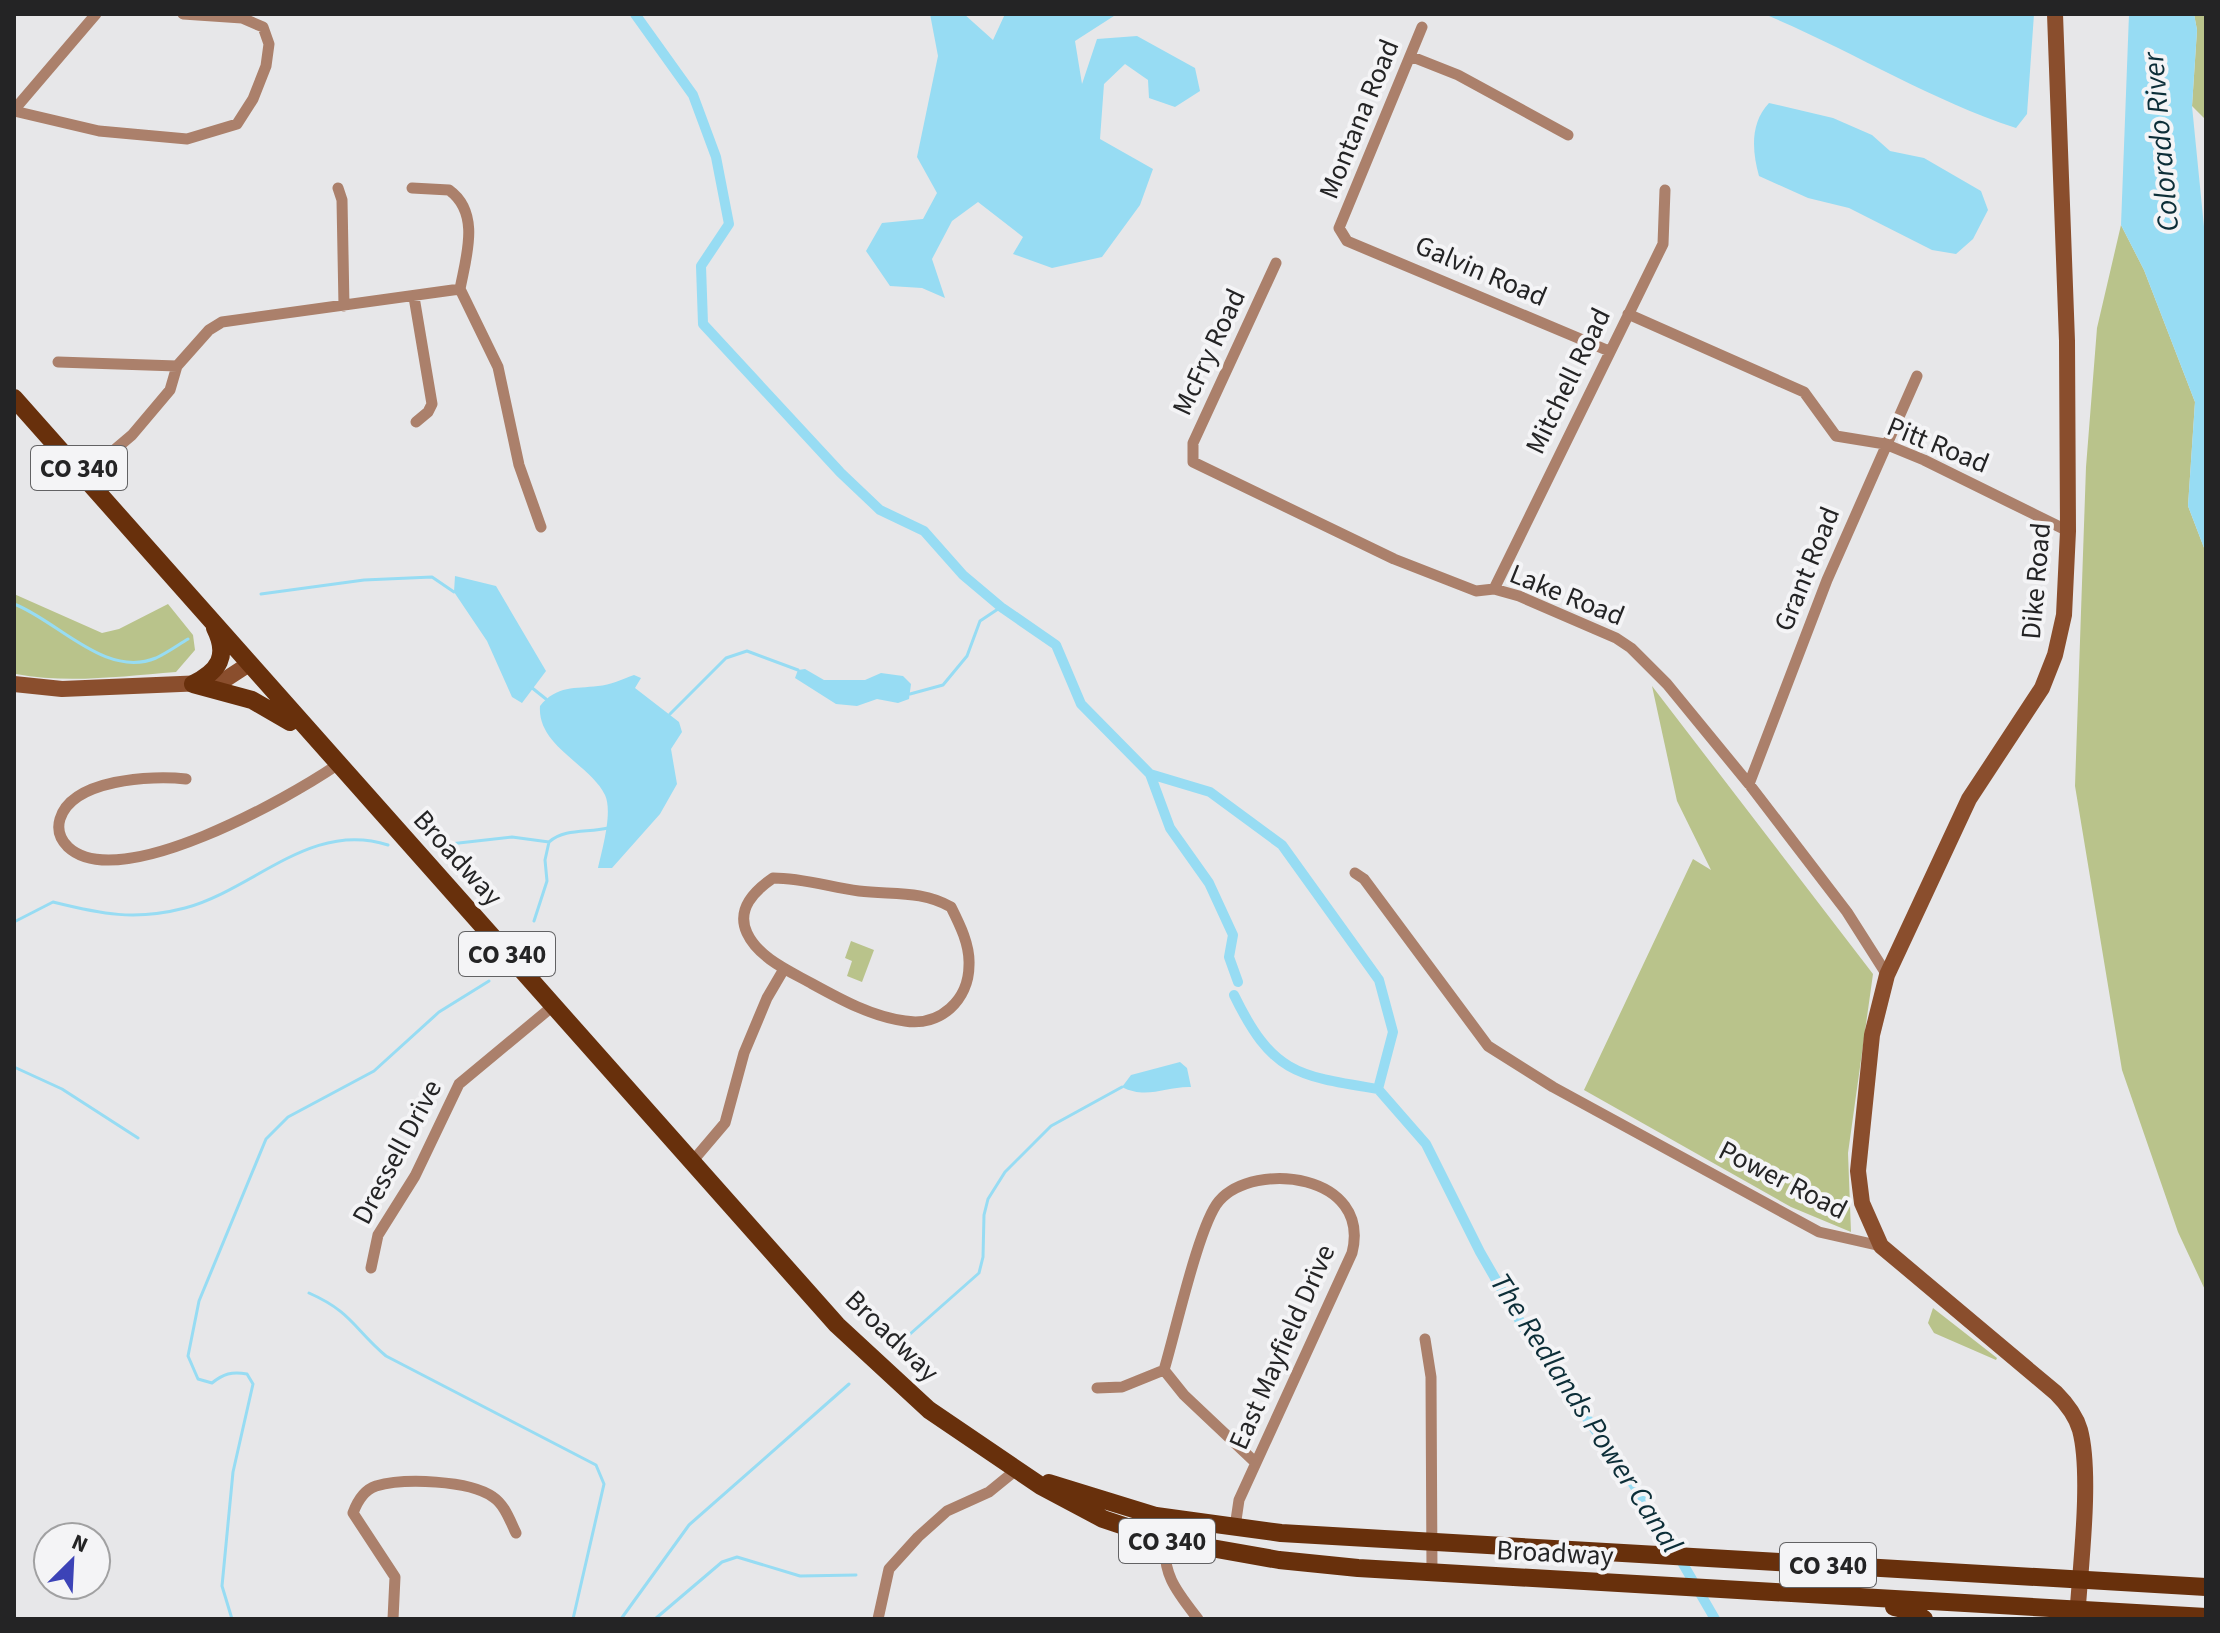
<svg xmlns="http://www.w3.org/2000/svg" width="2220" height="1633" font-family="'Source Sans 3',sans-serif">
<rect width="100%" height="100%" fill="#e7e7e9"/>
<path fill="#b9c38b" d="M2194 14H2206V120L2192 106 2197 30Z
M2121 225 2144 270 2195 402 2188 506 2206 553V1292L2178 1232 2122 1070 2075 786 2086 467 2097 328Z
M14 594 102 633 119 629 168 604 193 635 195 650 176 672C123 676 68 684 16 674Z
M1652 686 1873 974 1848 1153 1851 1232 1791 1207 1584 1090 1693 859 1711 870 1677 801Z
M851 941 874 950 862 982 847 976 852 961 845 958Z
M1933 1308 1997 1358 1996 1360 1934 1333 1928 1323Z"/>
<path fill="#97dcf3" d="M930 14H964L993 40 1005 14H1117L1075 41 1082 84 1097 39 1137 36 1195 68 1200 91 1175 107 1149 98 1148 80 1125 64 1104 84 1100 139 1153 169 1140 205 1102 257 1052 268 1013 254 1023 237 978 202 952 221 932 259 945 298 922 288 890 286 866 251 882 223 923 219 937 193 917 157 938 56Z
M1764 14H2034L2027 114 2016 128C1928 99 1849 49 1764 14Z
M2129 14H2194L2197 30 2192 106 2206 247V553L2188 506 2195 402 2144 270 2121 225Z
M1769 103 1833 118 1872 135 1890 151 1924 158 1981 191 1988 210 1973 239 1956 254 1932 250 1849 208 1808 198 1759 176C1752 151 1750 123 1769 103Z
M455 576 496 586 546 671 522 703 512 697 487 641 454 592Z
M805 669 824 680H865L881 673 903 676 911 684 909 699 898 703 877 699 857 706 836 704 795 678 798 670Z
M634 675 641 678 635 688 679 722 682 732 671 749 677 784 660 814 612 868H598C602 850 613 812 605 795 590 764 537 746 540 706 557 685 575 689 598 686 610 685 623 679 634 675Z
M1180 1062 1187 1068 1191 1087C1166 1086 1147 1100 1122 1087L1131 1075Z"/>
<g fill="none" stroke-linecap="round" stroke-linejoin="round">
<path stroke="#97dcf3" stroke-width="3" d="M261 594 364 580 432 577 454 592
M14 604C57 620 105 679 156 658 167 653 178 645 188 639
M531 687 546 699
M910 694 943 685 967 656 980 621 1001 607
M670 714 726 658 747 651 798 670
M441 845 512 837 549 842
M534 921 547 881 545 860 549 842C565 828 588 833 608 828
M14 922 53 902C101 914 135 921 185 908 255 889 311 820 388 845
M14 1067 62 1089 138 1138
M309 1293C352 1312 354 1329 386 1356L596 1465 604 1484 573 1619
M901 1342 979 1273 983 1257 984 1215 988 1199 1005 1172 1051 1126 1122 1087
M232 1619 222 1586 233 1472 253 1384 247 1374C232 1371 223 1374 212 1383L198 1379 188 1356 199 1301 266 1139 288 1117 374 1071 439 1012 489 981
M621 1619 689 1525 849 1384
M655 1619 722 1562 737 1557 800 1576 856 1575"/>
<path stroke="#97dcf3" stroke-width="10" d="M635 14 693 95 716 157 729 224 701 266 703 324 840 472 880 510 924 531 963 575 1001 607 1056 645 1081 704 1150 774 1210 792 1282 845 1379 980 1393 1032 1378 1089
M1150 774 1170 828 1209 883 1233 935 1229 957 1238 982
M1234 995C1272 1073 1296 1076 1378 1089L1426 1144 1480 1252 1525 1330 1654 1514 1715 1619"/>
<path stroke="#ab806b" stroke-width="11" d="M1422 27 1339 228 1347 241 1609 351
M1410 56 1458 75 1568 135
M14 110 96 14
M14 111 99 131 187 139 237 124 253 99 266 66 269 44 263 27 242 18 183 14
M338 188 342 200 344 306
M412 188 449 190C481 213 466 257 460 289
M1276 263 1193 443V462L1394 559 1476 591 1494 589 1519 596 1616 638 1631 648 1667 684 1749 784 1847 912 1887 975
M460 289 498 367 519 465 541 527
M414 297 432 404 428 412 416 422
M1628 314 1804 392 1836 436 1885 444 1924 460 2068 531
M58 362 177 366
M86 474 132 435 170 390 177 366 209 330 222 322 460 289
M1494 589 1663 244 1665 190
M186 779C152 775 72 779 60 819 57 829 60 839 68 847 119 895 290 797 337 765
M1749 784 1827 580 1917 376
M1355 873 1364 879 1488 1046 1553 1087 1819 1232 1881 1246
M773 878C802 878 830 887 859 891 892 895 922 890 951 907 960 925 970 945 969 965 969 1000 940 1027 905 1021 870 1016 840 999 809 982 787 970 758 957 747 933 736 909 754 891 773 878Z
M691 1163 725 1123 744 1053 767 998 784 969
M371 1268 378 1235 415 1176 459 1084 553 1006
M1425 1339 1431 1377 1432 1573
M1164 1370C1175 1334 1199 1224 1219 1201 1255 1160 1372 1174 1352 1253L1239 1500 1235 1527
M1164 1370 1184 1395 1256 1463
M1097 1388 1122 1387 1164 1370
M1166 1540C1161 1574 1178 1593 1198 1619
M393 1619 395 1577 353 1513C357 1502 364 1490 376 1486 404 1478 469 1480 493 1497 505 1505 510 1521 516 1533
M878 1619 889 1569 918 1537 947 1511 989 1492 1016 1470"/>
<path stroke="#8a4e2d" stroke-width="16" d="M2055 14 2067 341 2068 531 2064 615 2055 655 2042 688 1969 799 1887 975 1872 1035 1858 1171 1862 1203 1881 1246 2056 1393C2067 1404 2076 1416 2080 1430 2092 1475 2080 1570 2077 1619
M14 684 62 689 204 683 226 679 249 664"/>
<path stroke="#68300c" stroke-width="18" d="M14 398 837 1325 929 1410 1041 1486 1103 1519 1166 1540 1279 1560 1358 1568 2206 1617
M193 684 252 700 290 722
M193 684C219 671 229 656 215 628
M1049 1483 1156 1516 1281 1533 2206 1587
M1894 1607 1912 1611 1924 1619"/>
</g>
<g text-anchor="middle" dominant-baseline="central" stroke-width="8" stroke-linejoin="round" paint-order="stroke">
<g fill="#f4f4f6" stroke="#626264" stroke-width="2">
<rect x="31" y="446" width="96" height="44" rx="6"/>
<rect x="459" y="932" width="96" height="44" rx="6"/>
<rect x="1119" y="1519" width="96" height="44" rx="6"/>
<rect x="1780" y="1543" width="96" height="44" rx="6"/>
</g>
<g font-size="26" font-weight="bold" fill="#242425">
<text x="79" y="468">CO 340</text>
<text x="507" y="954">CO 340</text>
<text x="1167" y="1541">CO 340</text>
<text x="1828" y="1565">CO 340</text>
</g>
<g font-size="28" fill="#242425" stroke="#f4f4f6">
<text transform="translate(1359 119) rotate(-68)">Montana Road</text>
<text transform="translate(1481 271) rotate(23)">Galvin Road</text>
<text transform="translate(1209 352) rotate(-65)">McFry Road</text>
<text transform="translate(1568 381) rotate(-64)">Mitchell Road</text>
<text transform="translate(1938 445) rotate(22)">Pitt Road</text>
<text transform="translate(1807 569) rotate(-68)">Grant Road</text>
<text transform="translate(2036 581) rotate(-85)">Dike Road</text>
<text transform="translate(1567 595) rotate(22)">Lake Road</text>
<text transform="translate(458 858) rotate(48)">Broadway</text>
<text transform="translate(397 1152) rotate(-62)">Dressell Drive</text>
<text transform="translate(1783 1180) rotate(27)">Power Road</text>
<text transform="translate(892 1336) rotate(44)">Broadway</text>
<text transform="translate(1282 1347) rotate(-66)">East Mayfield Drive</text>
<text transform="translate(1555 1553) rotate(3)">Broadway</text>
</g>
<g font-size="30" font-style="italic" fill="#0c2e38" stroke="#f4f4f6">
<text transform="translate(2161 142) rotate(-95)">Colorado River</text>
<text transform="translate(1586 1413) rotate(57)">The Redlands Power Canal</text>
</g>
</g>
<rect width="2220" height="1633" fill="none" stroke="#242425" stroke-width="32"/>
<g transform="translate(72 1561) rotate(24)"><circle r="38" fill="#f4f4f6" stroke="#a1a1a2" stroke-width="2"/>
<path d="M0-6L14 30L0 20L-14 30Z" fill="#3c43b7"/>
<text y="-12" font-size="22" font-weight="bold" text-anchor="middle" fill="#242425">N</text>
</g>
</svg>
